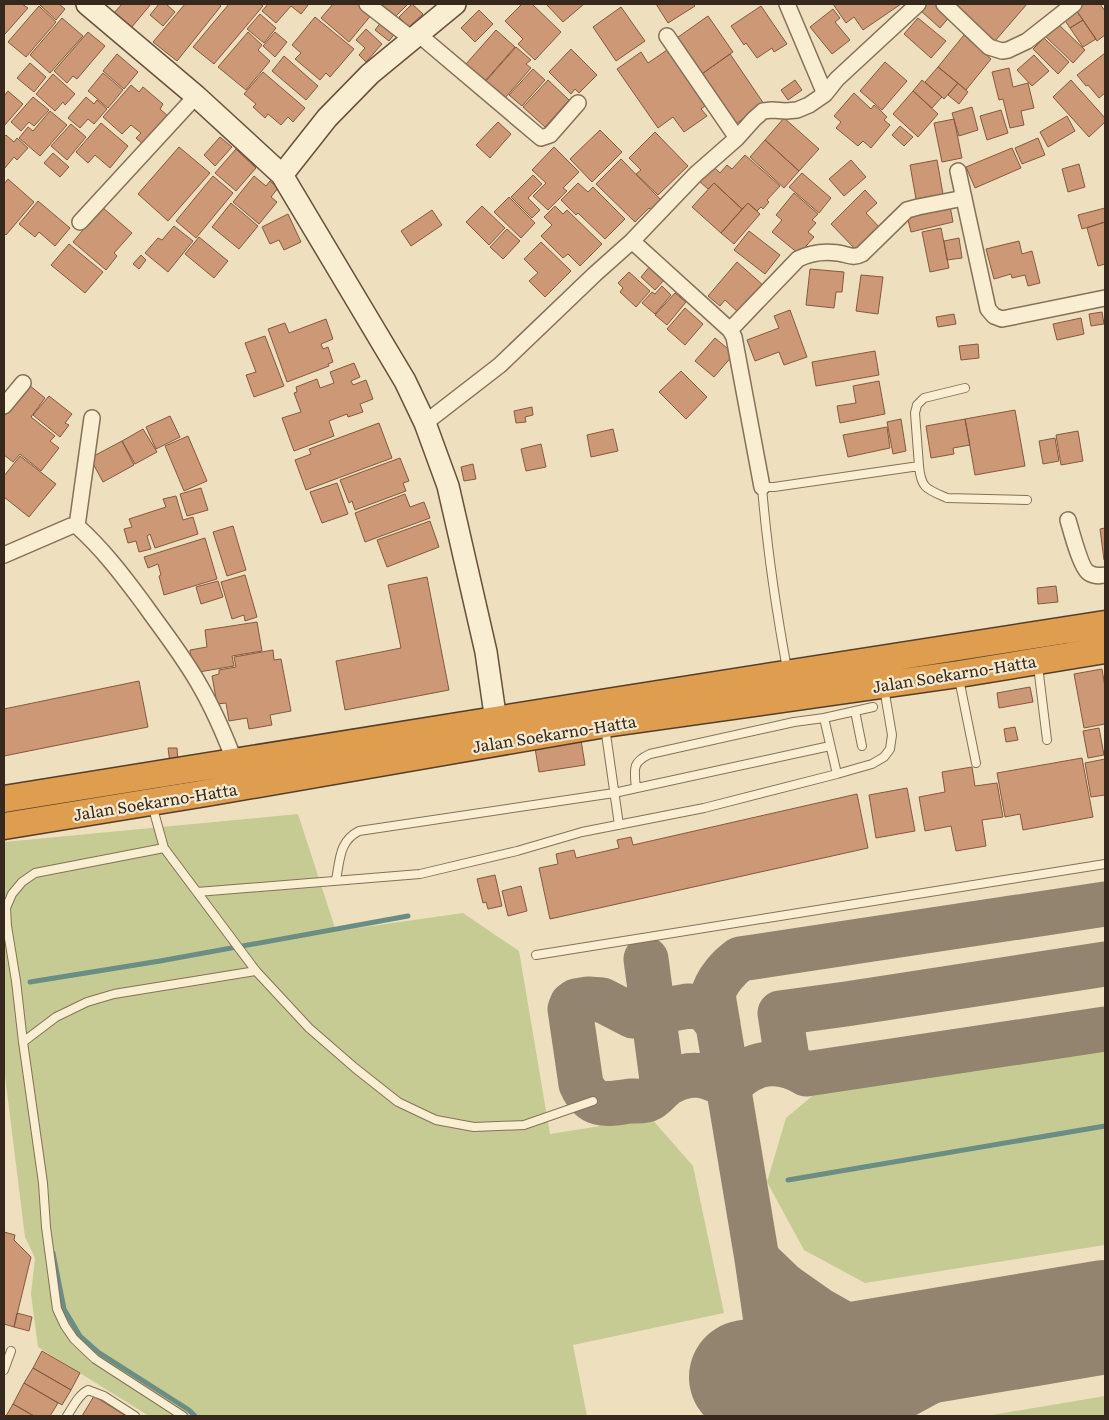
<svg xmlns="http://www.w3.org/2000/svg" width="1109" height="1420" font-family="Literata,serif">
<rect width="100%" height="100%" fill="#eedfbf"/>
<path fill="#c6cb93" d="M298 814 336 931 463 913 519 951 550 1134 651 1118 693 1166 724 1313 573 1345 587 1416H149L38 1347 31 1294 35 1258 25 1237 4 1068V842Z
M1105 1048V1245L865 1283 804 1250 767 1182 786 1118 817 1092Z
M1105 1396V1416H986Z"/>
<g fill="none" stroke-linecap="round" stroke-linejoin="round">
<path stroke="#6a8d84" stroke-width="5" d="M30 982 160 961 408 916
M788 1180 1105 1126
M53 1253 64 1309 80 1336 98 1352 189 1410 195 1416"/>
<path stroke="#92846e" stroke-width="45" d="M646 959 663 1087
M718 1024 709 1013 700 1007 688 1006 633 1016 602 1000 588 999 576 1001 572 1004 570 1009 581 1084C592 1109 607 1104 630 1101 635 1101 644 1102 649 1099 656 1095 662 1086 670 1082 692 1070 709 1075 729 1087 749 1061 779 1057 806 1074L1105 1029
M788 1065 780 1013 846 1004 1105 964
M757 1259 784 1285 818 1309 855 1330
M768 1373 766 1321 757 1259 713 995C716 981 729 967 740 959L1105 904
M781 1416C771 1406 764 1383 769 1369 781 1337 812 1316 845 1334 856 1340 863 1353 876 1355 895 1359 915 1350 933 1345
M867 1416 1013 1337 1105 1318"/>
<path stroke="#92846e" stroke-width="114" d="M746 1377 1105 1317"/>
</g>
<path fill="#cc9875" stroke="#85593e" d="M4 4H22L28 8 5 34 4 33Z
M41 4H59L65 9 56 20 40 5Z
M122 4H151L131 28 113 14Z
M159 4H166L175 12 163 26 150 15Z
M185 4H218L221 6 177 61 153 42Z
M229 4H260L263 6 214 64 193 47Z
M268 4H309L301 14 291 6 276 23 262 11Z
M333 4H360L372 14 349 42 321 18Z
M376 4H408L392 20Z
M412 4 423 14 409 27 399 17Z
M522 4H532L561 32 535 60 518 44 523 39 505 21Z
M546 4H584L563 22Z
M656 4H693L695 6 668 23Z
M833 4H901L863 30 854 17 846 23Z
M927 4H937L951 15 940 28 921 11Z
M959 4H1027L995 41 956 7Z
M1079 4H1100L1105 11V35L1097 41 1074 7Z
M39 6 56 22 26 57 8 42Z
M761 6 787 44 774 52 772 48 757 58 746 43 744 45 731 26Z
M621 7 645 41 616 61 593 27Z
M1074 7 1083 20 1070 28 1062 16Z
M833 9 840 18 835 22 850 40 832 54 810 27Z
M479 10 493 24 475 42 461 28Z
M260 14 276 28 264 43 247 29Z
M708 16 733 52 699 76 674 40Z
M315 17 354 49 330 77 326 73 320 80 295 59 301 53 292 45Z
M62 18 83 36 50 73 30 55Z
M918 18 946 41 931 58 904 34Z
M1083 20 1096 39 1083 47 1070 28Z
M382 21 396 32 389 41 375 30Z
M1056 22 1085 50 1073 63 1044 35Z
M366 29 382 44 366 62 359 55 365 48 356 40Z
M496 30 515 47 485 81 466 64Z
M88 32 105 46 77 79 73 76 67 83 54 71Z
M248 32 262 45 258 50 270 61 246 90 218 67Z
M275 32 287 42 275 57 263 46Z
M964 35 991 59 966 90 938 67Z
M1044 38 1069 62 1058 74 1033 49Z
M516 47 531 60 526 64 531 68 505 98 486 81Z
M670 48 709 103 701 109 707 116 684 132 673 117 658 128 617 69 641 52 648 63Z
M571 49 597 75 579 93 575 89 571 94 549 72Z
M1105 53V93L1099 98 1088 85 1086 86 1077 75Z
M117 54 138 72 124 89 103 71Z
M730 54 764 104 733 126 699 76Z
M1034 55 1049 71 1032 86 1017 70Z
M284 56 318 86 306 100 272 71Z
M885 62 907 81 882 110 860 91Z
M30 63 46 77 34 92 17 78Z
M938 67 958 83 944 99 925 82Z
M1009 68 1013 87 1028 83 1034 108 1021 111 1024 125 1010 128 1003 99 999 100 992 72Z
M533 69 545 80 522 106 509 95Z
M263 72 305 108 293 122 288 117 281 125 268 114 265 118 253 107 256 104 244 94Z
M103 73 123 90 108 108 88 91Z
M53 74 75 94 65 105 63 102 55 111 36 94Z
M548 80 569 100 545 127 523 107Z
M795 80 802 90 788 100 781 90Z
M922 80 942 97 932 108 913 91Z
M1071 80 1105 118V122L1089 137 1053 97Z
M958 83 968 92 959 104 948 95Z
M131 85 139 92 143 87 163 104 160 109 169 117 144 145 136 138 141 133 131 125 122 134 103 117Z
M8 91 23 104 4 126V96Z
M913 91 938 114 918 137 893 114Z
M854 93 871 109 874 105 880 110 887 117 884 120 890 125 871 148 863 141 858 146 836 128 841 122 834 116Z
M33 97 49 110 34 126 29 122 21 131 11 122Z
M86 97 94 104 97 100 107 109 94 124 88 119 80 128 68 118Z
M972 107 978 130 959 136 952 113Z
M1001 110 1008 133 987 140 980 116Z
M50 111 67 125 40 156 19 138 28 127 33 131Z
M1067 116 1075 131 1048 147 1040 132Z
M784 118 819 149 799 171 765 140Z
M954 119 962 158 942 162 934 123Z
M498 122 511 134 490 158 476 145Z
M101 123 128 146 110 168 95 155 88 163 76 152Z
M71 124 86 137 67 160 51 146Z
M900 126 913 137 904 146 892 135Z
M600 130 622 152 592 182 570 159Z
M655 132 688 166 658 195 636 174 641 170 629 158Z
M6 135 14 142 17 138 28 148 17 160 14 157 4 169V137Z
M220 137 232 147 215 166 204 155Z
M1038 138 1045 155 1022 164 1015 148Z
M765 140 799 171 784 188 750 157Z
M179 147 210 173 168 221 138 194Z
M554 147 579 172 563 188 567 191 548 210 533 196 546 183 532 170Z
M1012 148 1021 168 975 188 966 167Z
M236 149 256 168 236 191 215 173Z
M53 153 69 167 60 177 44 163Z
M745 155 780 186 767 200 769 202 763 209 761 207 757 211 748 203 742 209 714 183 708 189 699 181 713 166 720 173 727 165 732 169Z
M621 159 662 201 652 211 649 208 635 222 596 184Z
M851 160 866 177 844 196 829 179Z
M937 160 943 194 916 199 910 165Z
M1079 164 1085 187 1068 192 1062 169Z
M802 173 831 198 819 213 789 187Z
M533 175 542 184 528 198 540 210 532 218 511 197Z
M213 176 233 193 196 238 176 221Z
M254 176 266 186 270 181 278 188 271 197 277 202 259 224 233 202Z
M8 179 34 202 6 235 4 233V184Z
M578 183 588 192 593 187 625 219 605 239 578 213 576 215 561 200Z
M714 183 742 209 721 233 692 207Z
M865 190 877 203 866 213 880 228 857 251 831 224Z
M794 193 818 214 812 220 816 223 808 232 814 237 799 254 772 232 782 220 776 215Z
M509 197 535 223 521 238 494 212Z
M38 201 70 228 55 246 39 232 35 237 19 224Z
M231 203 258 226 239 249 212 227Z
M748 203 760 214 734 244 721 233Z
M482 206 505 228 489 245 466 222Z
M555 206 563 214 567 210 602 244 580 266 568 254 563 258 541 236 552 225 544 217Z
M950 206 953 222 911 232 907 216Z
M102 207 132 233 114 253 117 256 106 270 73 242Z
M1105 208V222L1082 229 1078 215Z
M432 210 442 225 411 246 401 231Z
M288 214 301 242 284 250 279 240 270 244 262 227Z
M1105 222V264L1098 266 1087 228Z
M174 226 193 241 168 272 145 253 158 238 162 240Z
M941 228 949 268 930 272 922 232Z
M507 229 520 241 503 259 490 247Z
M749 231 780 255 765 274 734 250Z
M199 237 228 261 214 278 185 254Z
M959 238 962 258 947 260 944 241Z
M1019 241 1022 254 1032 251 1040 283 1028 286 1025 275 1012 278 1011 274 994 279 986 249Z
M541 242 571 271 545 297 529 281 538 273 524 259Z
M69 244 103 272 85 293 51 265Z
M141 255 146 260 139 269 133 264Z
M737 262 764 286 740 314 725 300 720 306 708 296Z
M650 266 665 279 655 290 641 277Z
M810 269 844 272 842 292H836L834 308 806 305Z
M629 272 650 291 636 307 620 292 623 288 618 283Z
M861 275 883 277 878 314 856 311Z
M662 286 671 295 655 314 642 303 652 292 655 294Z
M675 293 686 302 667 325 655 315Z
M685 308 703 324 685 345 667 329Z
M790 310 807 357 784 365 779 352 755 361 747 340 779 328 774 316Z
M1102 312 1104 324 1091 326 1089 314Z
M954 314 956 324 938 327 936 317Z
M1081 318 1084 334 1057 340 1053 324Z
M326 319 333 339 321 344 323 349 328 347 333 362 328 364 329 366 287 382 268 329 285 323 289 333Z
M265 336 284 386 254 397 246 375 256 372 245 343Z
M715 338 734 354 714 377 695 361Z
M978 344 979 358 961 360 959 346Z
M875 351 879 375 816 386 812 362Z
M354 363 360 377 351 381 353 385 366 380 373 399 360 404 363 412 348 417 347 414 329 421 334 436 294 451 282 418 301 412 294 393 297 392 296 387 317 379 320 388 334 383 330 372Z
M681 371 707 397 686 419 659 392Z
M879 381 885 414 840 423 837 406 856 403 853 386Z
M29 385 45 398 31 417 55 436 50 441 59 448 41 471 20 454 13 462 4 455V416Z
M49 396 72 414 65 423 69 425 60 437 33 415Z
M532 407 533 415 525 417 526 422 516 423 514 411Z
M1015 410 1025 466 975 475 965 419Z
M170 416 180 437 156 449 146 427Z
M901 419 906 451 893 454 887 422Z
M965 419 970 445 953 448 954 454 931 458 926 426Z
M379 423 392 458 306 490 295 460 311 454 309 449Z
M887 427 890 448 848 457 843 435Z
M143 429 157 452 135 464 122 441Z
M613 429 618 451 591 457 587 435Z
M1078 431 1083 461 1061 465 1056 435Z
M188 436 207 481 184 491 165 446Z
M1055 438 1059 461 1043 464 1039 441Z
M122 441 134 465 103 482 90 458Z
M541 444 546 467 526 471 521 449Z
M20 456 56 484 29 517 4 497V476Z
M400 458 409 481 403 483 406 491 355 510 352 501 349 503 340 480Z
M473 464 476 479 464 481 461 467Z
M337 483 348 514 322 523 310 492Z
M201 488 208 510 187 516 180 494Z
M405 494 410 507 424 502 430 518 365 542 355 513Z
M176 496 183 520 193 517 198 534 155 548 150 534 147 536 151 549 139 552 136 541 128 543 124 529 132 527 129 519 166 507 163 499Z
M430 521 439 547 387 567 377 540Z
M233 526 246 570 227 576 213 532Z
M1105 528V559L1104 560 1100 529Z
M205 538 217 579 164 595 159 576 161 575 158 564 148 568 144 557Z
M245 575 257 617 245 621 244 615 232 619 221 582Z
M427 577 449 690 345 710 336 661 401 648 388 585Z
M218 581 223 597 201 604 196 587Z
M1056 586 1058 602 1038 604 1037 588Z
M257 622 262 651 232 656 234 666 193 673 190 650 207 647 205 630Z
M273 650 274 660 281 659 291 711 270 715 272 725 249 729 247 718 229 721 226 703 217 704 212 676 219 674V670L236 667 234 657Z
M1102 669 1105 687V724L1084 728 1074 674Z
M139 681 148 727 4 756V709Z
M1030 687 1033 702 999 708 997 693Z
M1015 727 1018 740 1006 742 1004 729Z
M1099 728 1104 755 1088 758 1083 731Z
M581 740 585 765 539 772 535 748Z
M168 748H177L178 762 170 763Z
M1082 758 1093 817 1023 830 1020 814 1005 817 997 773Z
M1105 759V795L1091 797 1085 763Z
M972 767 975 786 997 783 1003 817 982 820 986 846 956 851 951 826 925 831 919 797 945 792 942 772Z
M907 788 915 831 876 838 869 795Z
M857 794 868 848 550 919 539 868 558 864 556 854 574 850 576 858 619 848 617 840 631 837 633 845Z
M495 875 502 906 488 909 486 902 483 903 477 879Z
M521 886 527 911 508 916 502 891Z
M4 1232 15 1235 14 1240 31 1257 14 1327 4 1324Z
M17 1313 32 1317 29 1331 14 1327Z
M42 1351 80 1373 71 1390 33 1368Z
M33 1368 71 1390 62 1405 24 1383Z
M24 1383 58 1403 50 1416H34L13 1404Z
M94 1396 126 1416H82Z
M13 1404 34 1416H6Z"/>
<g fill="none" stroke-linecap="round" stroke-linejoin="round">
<defs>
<path id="lane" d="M919 466 915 413 917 405 924 398 965 388
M1038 666 1047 740
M787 669C776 609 767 548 762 487H774L919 466C921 488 926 489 947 498L1027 500
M959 679 976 763
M855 711 862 746
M824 718 873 707
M605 727 619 825
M636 788C634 769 632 762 650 754L794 722 824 718 837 774
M154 812 164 848 256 971 309 1028 355 1068 398 1102 436 1120 474 1127 524 1125 593 1101
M164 848 35 873 22 882 12 894 6 908 7 926 16 981 23 1042 43 1183 46 1227 57 1309 65 1326 74 1339 95 1359 183 1416
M336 880C340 860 339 841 359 831L614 793 830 746
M197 892 420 874 517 851 582 832 704 808 837 774 872 764 884 757 890 749 892 735 884 688
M536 955 1105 864
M23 1042 56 1017 87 1002 114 994 256 971
M4 1370 11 1351
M67 1416C73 1407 78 1395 88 1390L104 1396 135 1416"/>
<path id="street" d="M367 4 412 39
M787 4 825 94
M944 4 989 47 1002 51 1008 50 1027 41 1074 4
M418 34 541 138 550 135 578 103
M667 36 737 138
M958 171 988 309 994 316 1002 319 1105 298
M80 222 196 96
M632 241 730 330 734 337 762 487
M730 330 798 259C810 253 825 251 838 253 847 254 853 259 862 254L907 210 918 207 964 198
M4 406 23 383
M425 423 500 365 595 274 632 241 696 174 737 138 754 119 763 111 772 110 786 111 797 110 809 105 825 94 837 79 918 4
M1068 520C1071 530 1081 569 1089 573 1094 576 1100 576 1105 575
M77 526 92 418
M4 555 71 526H77C102 548 124 577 144 604 163 631 184 657 200 686 214 710 225 736 235 762"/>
<path id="secondary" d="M87 4 196 96 282 175 405 381 425 423 448 486 486 652 498 735
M282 175 327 118 370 74 455 4"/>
<path id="highway" d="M4 799 601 703 1105 624
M4 826 206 793 605 724 959 674 1105 650"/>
</defs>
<use href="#lane" stroke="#867058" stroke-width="10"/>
<use href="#street" stroke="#867058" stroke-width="18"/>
<use href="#secondary" stroke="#68513b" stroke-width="24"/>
<use href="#highway" stroke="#543e2c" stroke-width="29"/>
<use href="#lane" stroke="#f9edd2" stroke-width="8"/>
<use href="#street" stroke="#f9edd2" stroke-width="15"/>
<use href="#secondary" stroke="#f9edd2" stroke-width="21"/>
<use href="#highway" stroke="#de9d4f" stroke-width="26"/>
</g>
<g text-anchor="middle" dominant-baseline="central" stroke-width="4.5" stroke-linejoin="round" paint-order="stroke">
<g font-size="16" fill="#36281c" stroke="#f5e9cf">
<text transform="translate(954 673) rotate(-9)">Jalan Soekarno-Hatta</text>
<text transform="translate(554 733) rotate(-9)">Jalan Soekarno-Hatta</text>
<text transform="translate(155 801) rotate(-9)">Jalan Soekarno-Hatta</text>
</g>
</g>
<rect width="1109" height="1420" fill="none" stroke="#36281c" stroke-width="10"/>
</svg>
